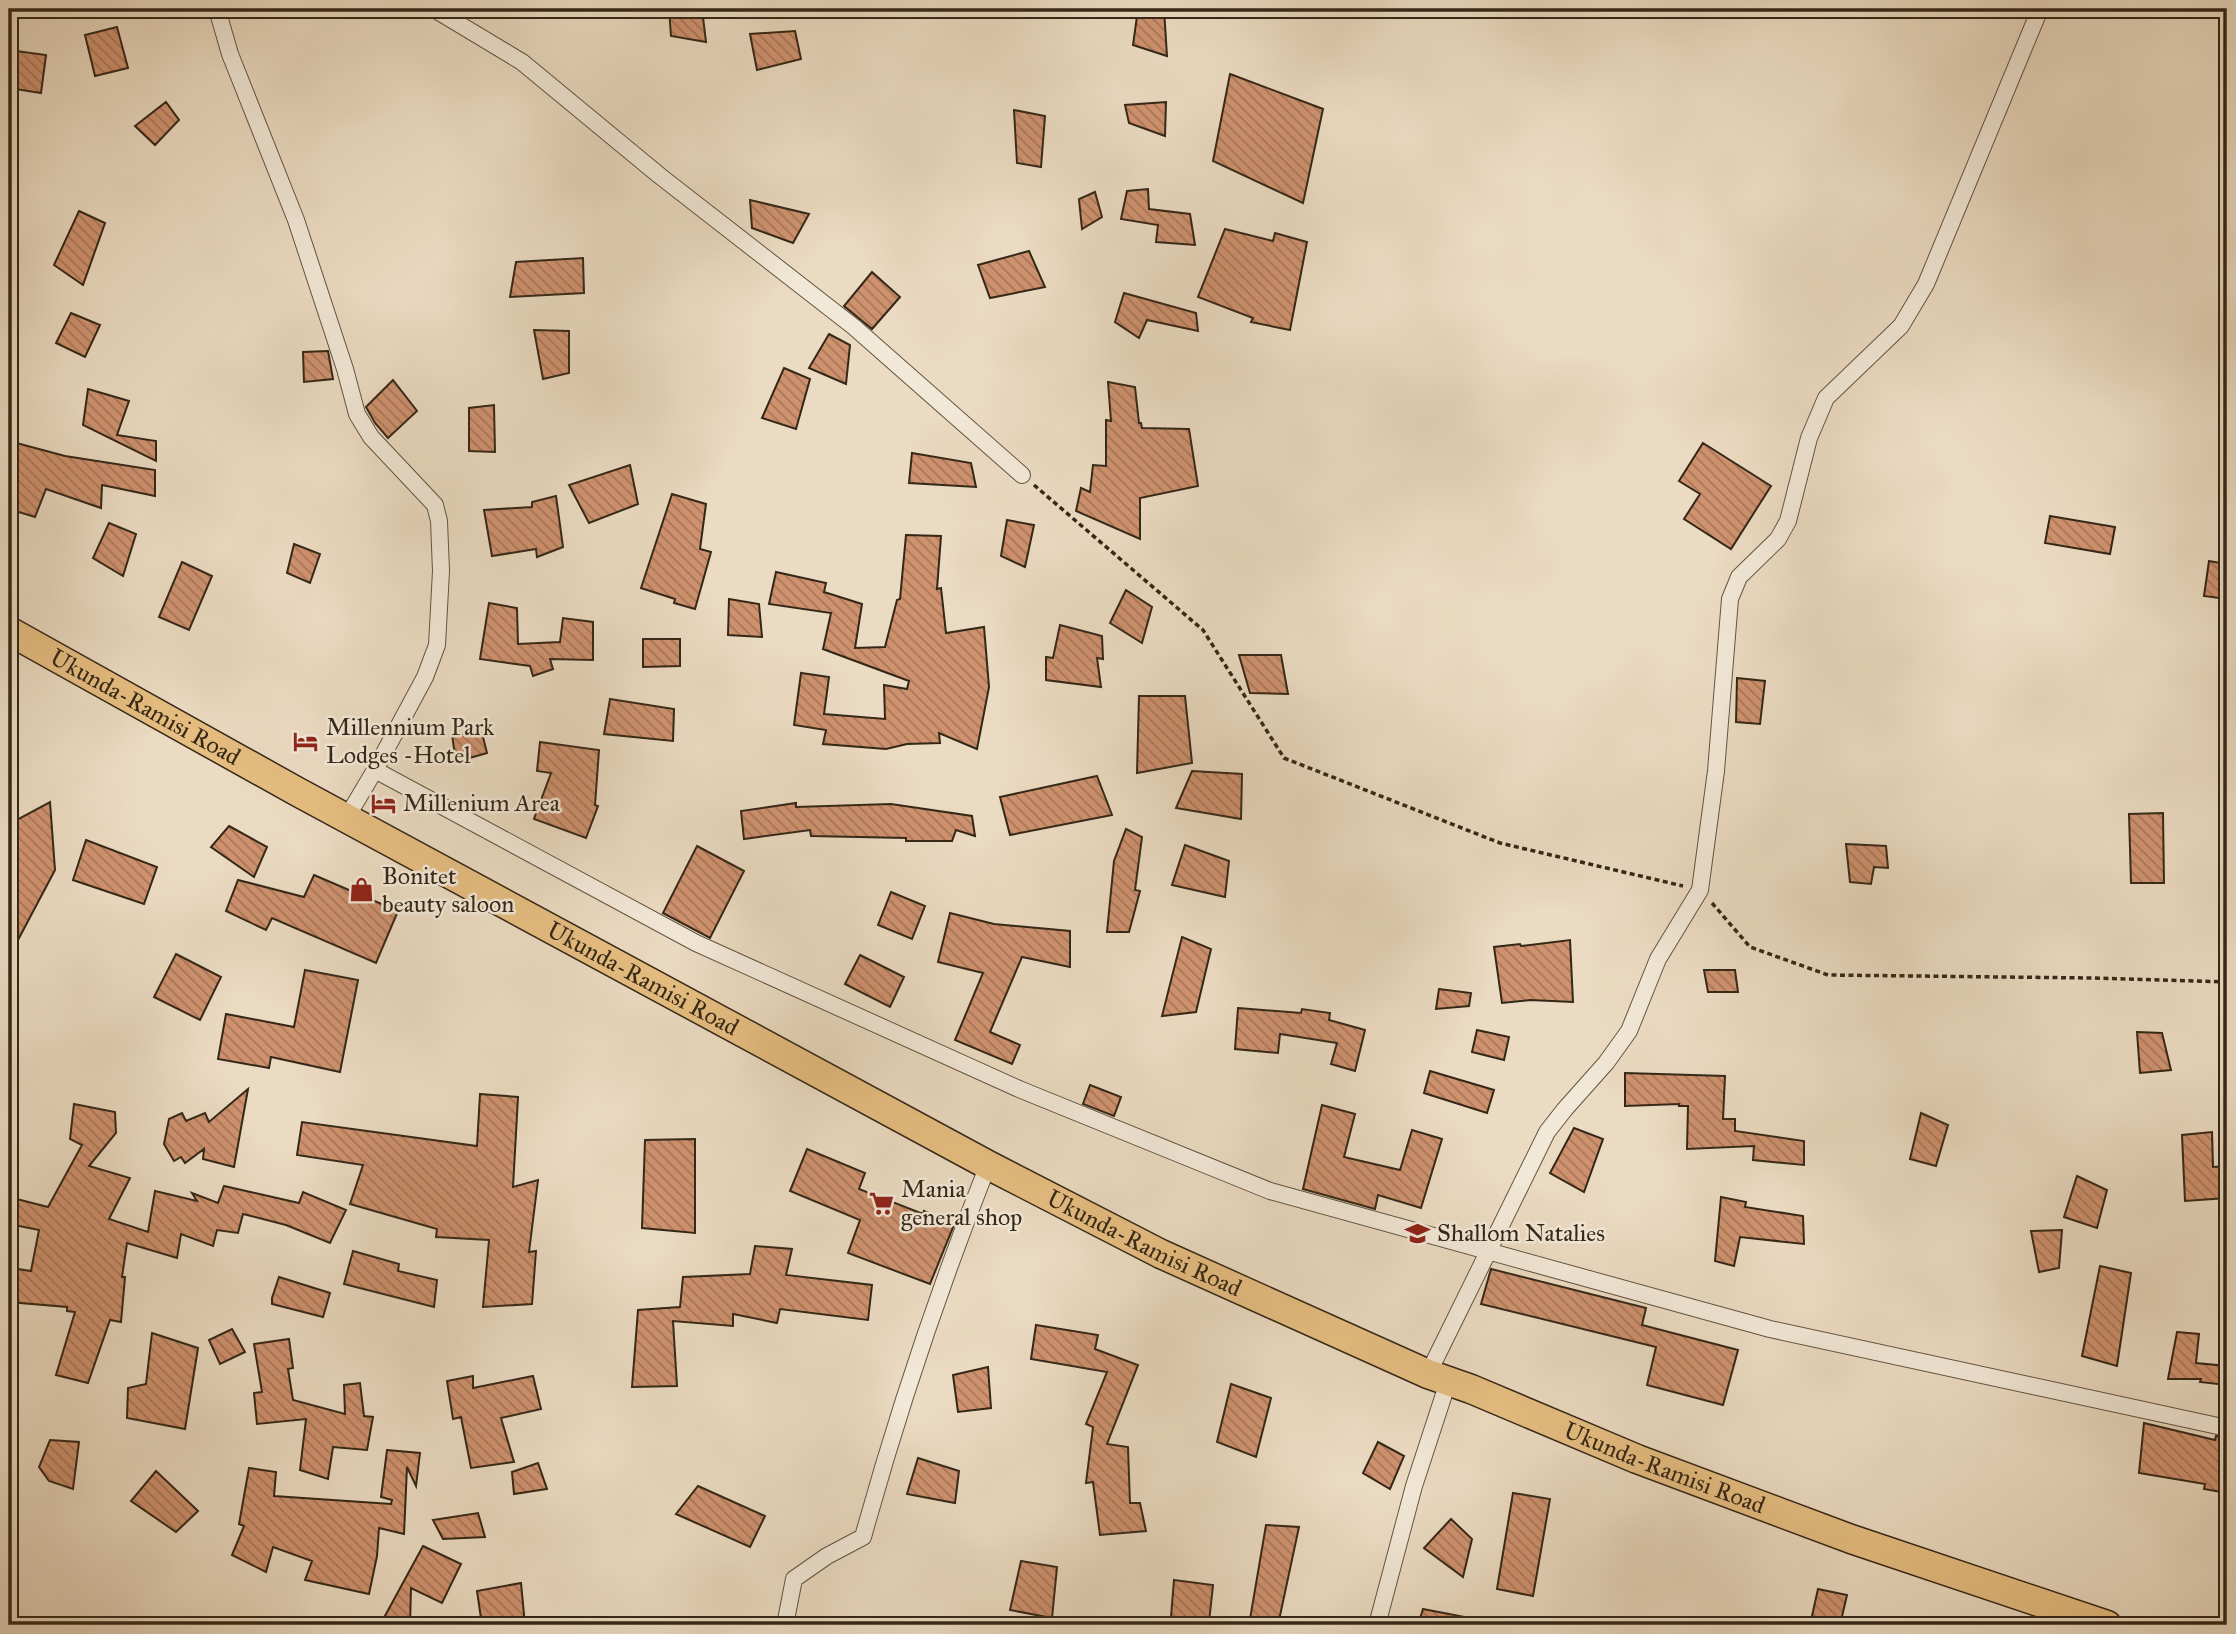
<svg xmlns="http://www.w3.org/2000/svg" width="2236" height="1634" font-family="'IM FELL Great Primer',serif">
<defs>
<pattern id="building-back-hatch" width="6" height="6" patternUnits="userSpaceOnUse" patternTransform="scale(1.75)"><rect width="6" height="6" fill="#cf926f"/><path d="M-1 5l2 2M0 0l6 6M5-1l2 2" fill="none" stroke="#a9775a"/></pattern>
</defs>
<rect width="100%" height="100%" fill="#ebdbc2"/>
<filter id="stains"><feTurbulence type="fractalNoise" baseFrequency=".00286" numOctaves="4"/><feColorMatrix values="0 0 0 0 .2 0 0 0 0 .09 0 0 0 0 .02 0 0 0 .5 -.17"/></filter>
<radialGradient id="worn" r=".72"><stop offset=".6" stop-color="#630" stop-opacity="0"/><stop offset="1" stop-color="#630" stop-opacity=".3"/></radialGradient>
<path fill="url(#building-back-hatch)" stroke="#342717" stroke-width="2" d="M669 9H702L706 42 671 36Z
M1138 9H1164L1167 56 1133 45Z
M117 27 128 68 95 76 85 35Z
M795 31 801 59 757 70 750 34Z
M9 50 46 55 41 93 9 88Z
M1230 74 1323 109 1303 203 1213 161Z
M166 102 179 120 155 145 135 126Z
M1166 102 1165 136 1129 123 1125 105Z
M1014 110 1045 116 1041 167 1017 163Z
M1148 189 1149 209 1190 214 1195 245 1156 242 1158 225 1121 219 1127 191Z
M1095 192 1102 217 1082 229 1079 199Z
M750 200 809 214 793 243 752 228Z
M79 211 105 223 83 285 54 265Z
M1225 229 1273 241 1275 233 1307 242 1290 330 1251 322 1253 318 1198 297Z
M1029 251 1045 287 990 298 978 265Z
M583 258 584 293 510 297 516 262Z
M872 272 900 297 872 329 844 306Z
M1124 293 1196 313 1198 331 1147 320 1139 338 1115 322Z
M71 313 100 325 85 357 56 343Z
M534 330 569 331V373L543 379Z
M829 334 850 345 846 384 809 368Z
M328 351 333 379 304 382 303 352Z
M784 368 810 379 796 429 762 418Z
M393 380 417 411 388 438 375 423 366 407Z
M1108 382 1135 387 1139 423H1141L1142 428 1189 429 1198 486 1140 498V539L1076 511 1081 488 1090 492 1093 465 1106 466V420L1111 421Z
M88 389 129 401 117 435 156 441V461L83 425Z
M494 405 495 452 469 451V408Z
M9 441 65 456 155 470V496L102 485 101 508 46 489 35 517 9 509Z
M1703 443 1771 486 1731 549 1684 519 1700 494 1679 481Z
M912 453 971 463 976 487 909 483Z
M630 465 638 504 589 523 569 485Z
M672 494 706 504 700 549 711 552 695 609 674 603 675 599 641 588Z
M556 496 563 547 537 557 536 549 492 556 484 510 532 507V502Z
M2050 516 2115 527 2110 554 2045 543Z
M1007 520 1034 525 1025 567 1001 556Z
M109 523 136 534 123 576 93 558Z
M906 535 941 536 937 589 941 588 946 633 984 627 989 687 977 749 939 733 940 743 907 744 886 749 823 744 826 730 794 725 801 673 829 677 824 714 885 719 884 685 907 689 909 681 823 649 831 613 769 604 776 572 826 583 824 592 862 604 855 648 885 647 897 600 900 599Z
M294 544 320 554 310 583 287 573Z
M2209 561 2227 564V599L2204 596Z
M182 562 212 576 189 630 159 617Z
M1126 590 1152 607 1142 643 1110 623Z
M729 599 759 604 762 637 728 635Z
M489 603 517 608 518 644 560 642 563 618 593 622V660L550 659 553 669 533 676 530 666 480 659Z
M1060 625 1102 636 1103 659 1097 658 1101 687 1046 680V657L1053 658Z
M643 639H680V666L643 667Z
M1239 655H1281L1288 694 1250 693Z
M1737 678 1765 681 1760 724 1736 722Z
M1139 696H1185L1192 763 1137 773Z
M610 699 674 709 673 741 604 734Z
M482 733 487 753 456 762 452 735Z
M540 742 599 750 595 805 598 806 586 838 534 819 551 773 537 771Z
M1192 771 1242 774 1241 819 1176 808Z
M1097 776 1112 815 1010 835 1000 797Z
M50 802 55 870 9 957V824Z
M796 803V807L891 804 972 816 975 836 956 830 952 841H906V838L811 836 810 830 744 839 741 811Z
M2163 813 2164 883H2131L2129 814Z
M229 826 267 847 254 877 211 847Z
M1126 829 1142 837 1135 890 1140 891 1129 932H1107L1114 861Z
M86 840 157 867 144 904 73 880Z
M1846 844 1886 846 1888 868 1874 867 1871 884 1850 882Z
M1185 845 1229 861 1225 897 1172 885Z
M697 846 744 871 710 938 663 913Z
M314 875 398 911 376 963 272 918 266 930 226 911 238 880 304 897Z
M891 892 925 906 912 939 878 925Z
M950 913 994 924 1070 931V967L1022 957 990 1032 1020 1045 1012 1064 955 1040 983 973 938 962Z
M1182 937 1211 949 1196 1012 1162 1016Z
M1570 940 1573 1002 1530 1000 1502 1003 1494 947 1520 944 1521 946Z
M176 954 221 977 200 1020 154 997Z
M860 955 904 977 890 1007 845 984Z
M305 970 358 980 340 1072 271 1057 269 1068 218 1059 226 1014 294 1027Z
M1704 970H1735L1738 992H1708Z
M1439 989 1471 993 1469 1006 1436 1009Z
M1238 1008 1301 1013 1302 1009 1330 1013 1329 1020 1365 1030 1355 1071 1331 1064 1337 1043 1280 1034 1278 1053 1235 1049Z
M1477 1030 1509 1037 1504 1060 1472 1052Z
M2137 1032 2162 1033 2171 1070 2140 1073Z
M1430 1071 1494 1090 1487 1113 1424 1093Z
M1625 1073 1725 1076 1723 1119H1735V1131L1804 1141V1165L1753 1160 1754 1146 1687 1149 1688 1106H1679V1104L1625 1106Z
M1090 1085 1121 1097 1114 1116 1083 1104Z
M248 1089 234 1167 203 1159 204 1149 185 1163 181 1157 174 1161 164 1144 169 1119 182 1113 186 1121 205 1113 209 1122Z
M480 1094 518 1097 513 1187 538 1180 529 1252 536 1251 532 1304 483 1307 489 1240 436 1237 437 1229 350 1204 363 1165 297 1155 302 1122 477 1146Z
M74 1104 115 1112 116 1133 89 1166 130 1178 109 1219 148 1232 155 1191 197 1201 192 1193 218 1203 224 1186 299 1203 303 1192 346 1210 330 1243 286 1225 243 1214 238 1233 217 1230 213 1246 181 1234 177 1258 127 1243 122 1277H125L121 1322 110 1320 88 1383 56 1375 75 1312 67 1311V1307L9 1302 11 1268 31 1271 39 1230 9 1224V1197L48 1207 82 1145 70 1139Z
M1322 1105 1355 1114 1344 1157 1400 1170 1412 1130 1442 1139 1421 1208 1378 1195 1375 1209 1303 1189Z
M1921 1113 1948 1125 1936 1166 1910 1159Z
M1574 1128 1603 1139 1584 1192 1550 1173Z
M2212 1132 2213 1167 2227 1166V1198L2185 1201 2182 1135Z
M695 1139V1233L642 1228 645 1140Z
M807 1149 865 1173 859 1189 923 1214 924 1211 954 1225 930 1284 848 1253 860 1220 790 1191Z
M2077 1176 2107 1190 2097 1228 2064 1217Z
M1721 1197 1746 1202 1745 1207 1803 1216 1804 1244 1740 1237 1734 1266 1715 1261Z
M2062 1230 2059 1268 2039 1272 2031 1231Z
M755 1246 792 1249 786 1275 872 1285 868 1320 780 1309 777 1323 733 1314V1326L673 1321 677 1386 632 1387 638 1310 680 1307 683 1277 750 1274Z
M353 1251 399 1264 398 1271 437 1280 434 1307 344 1284Z
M2100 1266 2131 1273 2117 1366 2082 1356Z
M1491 1269 1646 1308 1642 1325 1738 1350 1723 1405 1647 1385 1656 1347 1481 1304Z
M279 1277 330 1293 323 1317 272 1304V1298Z
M1036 1325 1098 1335 1095 1349 1138 1365 1107 1444 1128 1447 1130 1503H1140L1146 1531 1100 1535 1093 1482 1086 1483 1093 1427 1086 1424 1107 1372 1031 1359Z
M232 1329 245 1352 220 1364 209 1340Z
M2177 1332 2199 1334 2196 1363 2227 1366 2226 1385 2200 1382 2201 1379H2168Z
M152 1333 198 1348 185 1429 127 1418 128 1388 146 1384Z
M289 1339 293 1368 288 1369 293 1400 345 1414 344 1385 360 1383 364 1416 373 1417 367 1450 333 1447 328 1479 300 1470 306 1419 257 1424 254 1393 262 1392 254 1344Z
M988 1367 991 1408 958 1412 953 1375Z
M473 1376V1388L533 1376 541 1409 501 1418 514 1462 471 1468 461 1417 453 1419 447 1381Z
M1231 1384 1271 1398 1256 1457 1217 1442Z
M2144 1423 2215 1440 2216 1436 2227 1438V1493L2204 1489 2205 1484 2139 1473Z
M50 1440 79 1442 73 1489 49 1481 39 1467Z
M1378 1442 1404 1456 1390 1489 1363 1473Z
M387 1450 420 1453 416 1486 407 1467 404 1534 379 1528 377 1556 369 1594 305 1580 312 1561 273 1547 266 1572 232 1555 244 1526 239 1524 249 1468 276 1472 274 1496 391 1504 392 1500 381 1497Z
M918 1458 959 1471 955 1503 907 1494Z
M538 1463 547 1489 514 1494 512 1472Z
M156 1471 198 1511 176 1532 131 1501Z
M698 1486 765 1516 750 1547 676 1514Z
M1513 1493 1550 1499 1533 1596 1497 1589Z
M478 1513 485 1537 443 1539 433 1520Z
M1451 1519 1472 1539 1463 1577 1424 1548Z
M1266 1525 1299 1527 1278 1625H1249Z
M423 1546 461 1564 442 1603 411 1588 410 1625H380Z
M1021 1561 1057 1567 1052 1618 1010 1610Z
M1174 1580 1213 1585 1209 1622 1171 1617Z
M521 1583 525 1625H482L477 1591Z
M1818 1589 1847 1595 1840 1625H1810Z
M1423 1609 1470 1618 1469 1625H1418Z"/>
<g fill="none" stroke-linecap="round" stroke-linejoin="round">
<defs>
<path id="minor" d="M217 9 230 54 296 220 345 369 357 414 371 437 435 505 439 521 441 571 437 645 425 677 375 770
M434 9 522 62 660 176 854 327 1022 475
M347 817 375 770 696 943 1019 1089 1270 1191 1770 1329 2227 1428
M1428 1374 1547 1132 1565 1109 1606 1063 1629 1031 1658 959 1700 890 1716 771 1730 599 1739 577 1778 539 1788 521 1809 438 1826 398 1901 326 1926 284 2040 9
M785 1625 794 1579 827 1556 863 1537C898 1411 940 1286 988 1165
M1377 1625 1414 1486 1448 1382"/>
<g id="trunk">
<path id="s1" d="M9 631 296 791 988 1165 1161 1254 1428 1374 1471 1389 1637 1459 1851 1539 2107 1625"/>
</g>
</defs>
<use href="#minor" stroke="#625442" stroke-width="18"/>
<use href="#trunk" stroke="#342717" stroke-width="31"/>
<path stroke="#342717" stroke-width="3.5" stroke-dasharray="5 3.5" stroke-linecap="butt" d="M1034 485 1203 630 1284 758 1500 843 1683 886
M1712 903 1750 947 1828 975 2091 978 2227 982"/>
<use href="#minor" stroke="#f2e8d7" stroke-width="16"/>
<use href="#trunk" stroke="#e6be81" stroke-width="28"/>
</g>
<defs>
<symbol id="hotel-bare" viewBox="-9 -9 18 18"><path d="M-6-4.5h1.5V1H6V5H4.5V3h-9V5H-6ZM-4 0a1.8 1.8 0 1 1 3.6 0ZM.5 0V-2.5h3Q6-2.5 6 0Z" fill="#8f2418" stroke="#f2e8d7" stroke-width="2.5" paint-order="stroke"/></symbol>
<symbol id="shop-bare" viewBox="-9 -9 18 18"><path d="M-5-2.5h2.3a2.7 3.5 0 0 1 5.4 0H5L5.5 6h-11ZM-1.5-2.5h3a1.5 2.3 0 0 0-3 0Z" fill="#8f2418" stroke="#f2e8d7" stroke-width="2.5" paint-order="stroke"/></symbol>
<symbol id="supermarket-bare" viewBox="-9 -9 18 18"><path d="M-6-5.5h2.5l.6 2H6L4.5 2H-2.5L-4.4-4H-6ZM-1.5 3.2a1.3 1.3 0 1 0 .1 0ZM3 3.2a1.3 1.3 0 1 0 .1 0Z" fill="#8f2418" stroke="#f2e8d7" stroke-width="2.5" paint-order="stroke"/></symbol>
<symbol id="school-bare" viewBox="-9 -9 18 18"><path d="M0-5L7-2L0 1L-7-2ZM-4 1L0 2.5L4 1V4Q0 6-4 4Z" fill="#8f2418" stroke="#f2e8d7" stroke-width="2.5" paint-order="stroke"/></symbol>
</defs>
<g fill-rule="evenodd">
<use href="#hotel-bare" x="288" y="724" width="35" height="35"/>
<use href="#hotel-bare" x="366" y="786" width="35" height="35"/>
<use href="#shop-bare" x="344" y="872" width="35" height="35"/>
<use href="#supermarket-bare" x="864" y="1186" width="35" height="35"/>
<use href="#school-bare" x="1400" y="1216" width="35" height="35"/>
</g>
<g text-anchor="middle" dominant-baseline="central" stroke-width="5" stroke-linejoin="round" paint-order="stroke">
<g font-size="24" fill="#342717" stroke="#f2e8d7">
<text stroke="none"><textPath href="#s1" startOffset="156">Ukunda-Ramisi Road</textPath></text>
<text stroke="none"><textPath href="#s1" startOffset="723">Ukunda-Ramisi Road</textPath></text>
<text stroke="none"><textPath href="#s1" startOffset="1290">Ukunda-Ramisi Road</textPath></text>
<text stroke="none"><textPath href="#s1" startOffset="1857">Ukunda-Ramisi Road</textPath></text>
</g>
<g font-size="24" fill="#342717" stroke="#f2e8d7" text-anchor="start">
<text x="326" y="727">Millennium Park<tspan x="326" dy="28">Lodges -Hotel</tspan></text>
<text x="403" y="803">Millenium Area</text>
<text x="382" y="876">Bonitet<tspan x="382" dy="28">beauty saloon</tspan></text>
<text x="901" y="1189">Mania<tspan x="901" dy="28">general shop</tspan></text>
<text x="1437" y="1233">Shallom Natalies</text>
</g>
</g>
<rect width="2236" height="1634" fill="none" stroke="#ebdbc2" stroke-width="35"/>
<rect x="10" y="10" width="2215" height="1613" fill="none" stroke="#342717" stroke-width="3.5"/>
<rect x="18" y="18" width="2201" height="1599" fill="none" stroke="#342717" stroke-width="2"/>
<rect width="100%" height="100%" filter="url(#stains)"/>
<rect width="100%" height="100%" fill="url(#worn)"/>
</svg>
